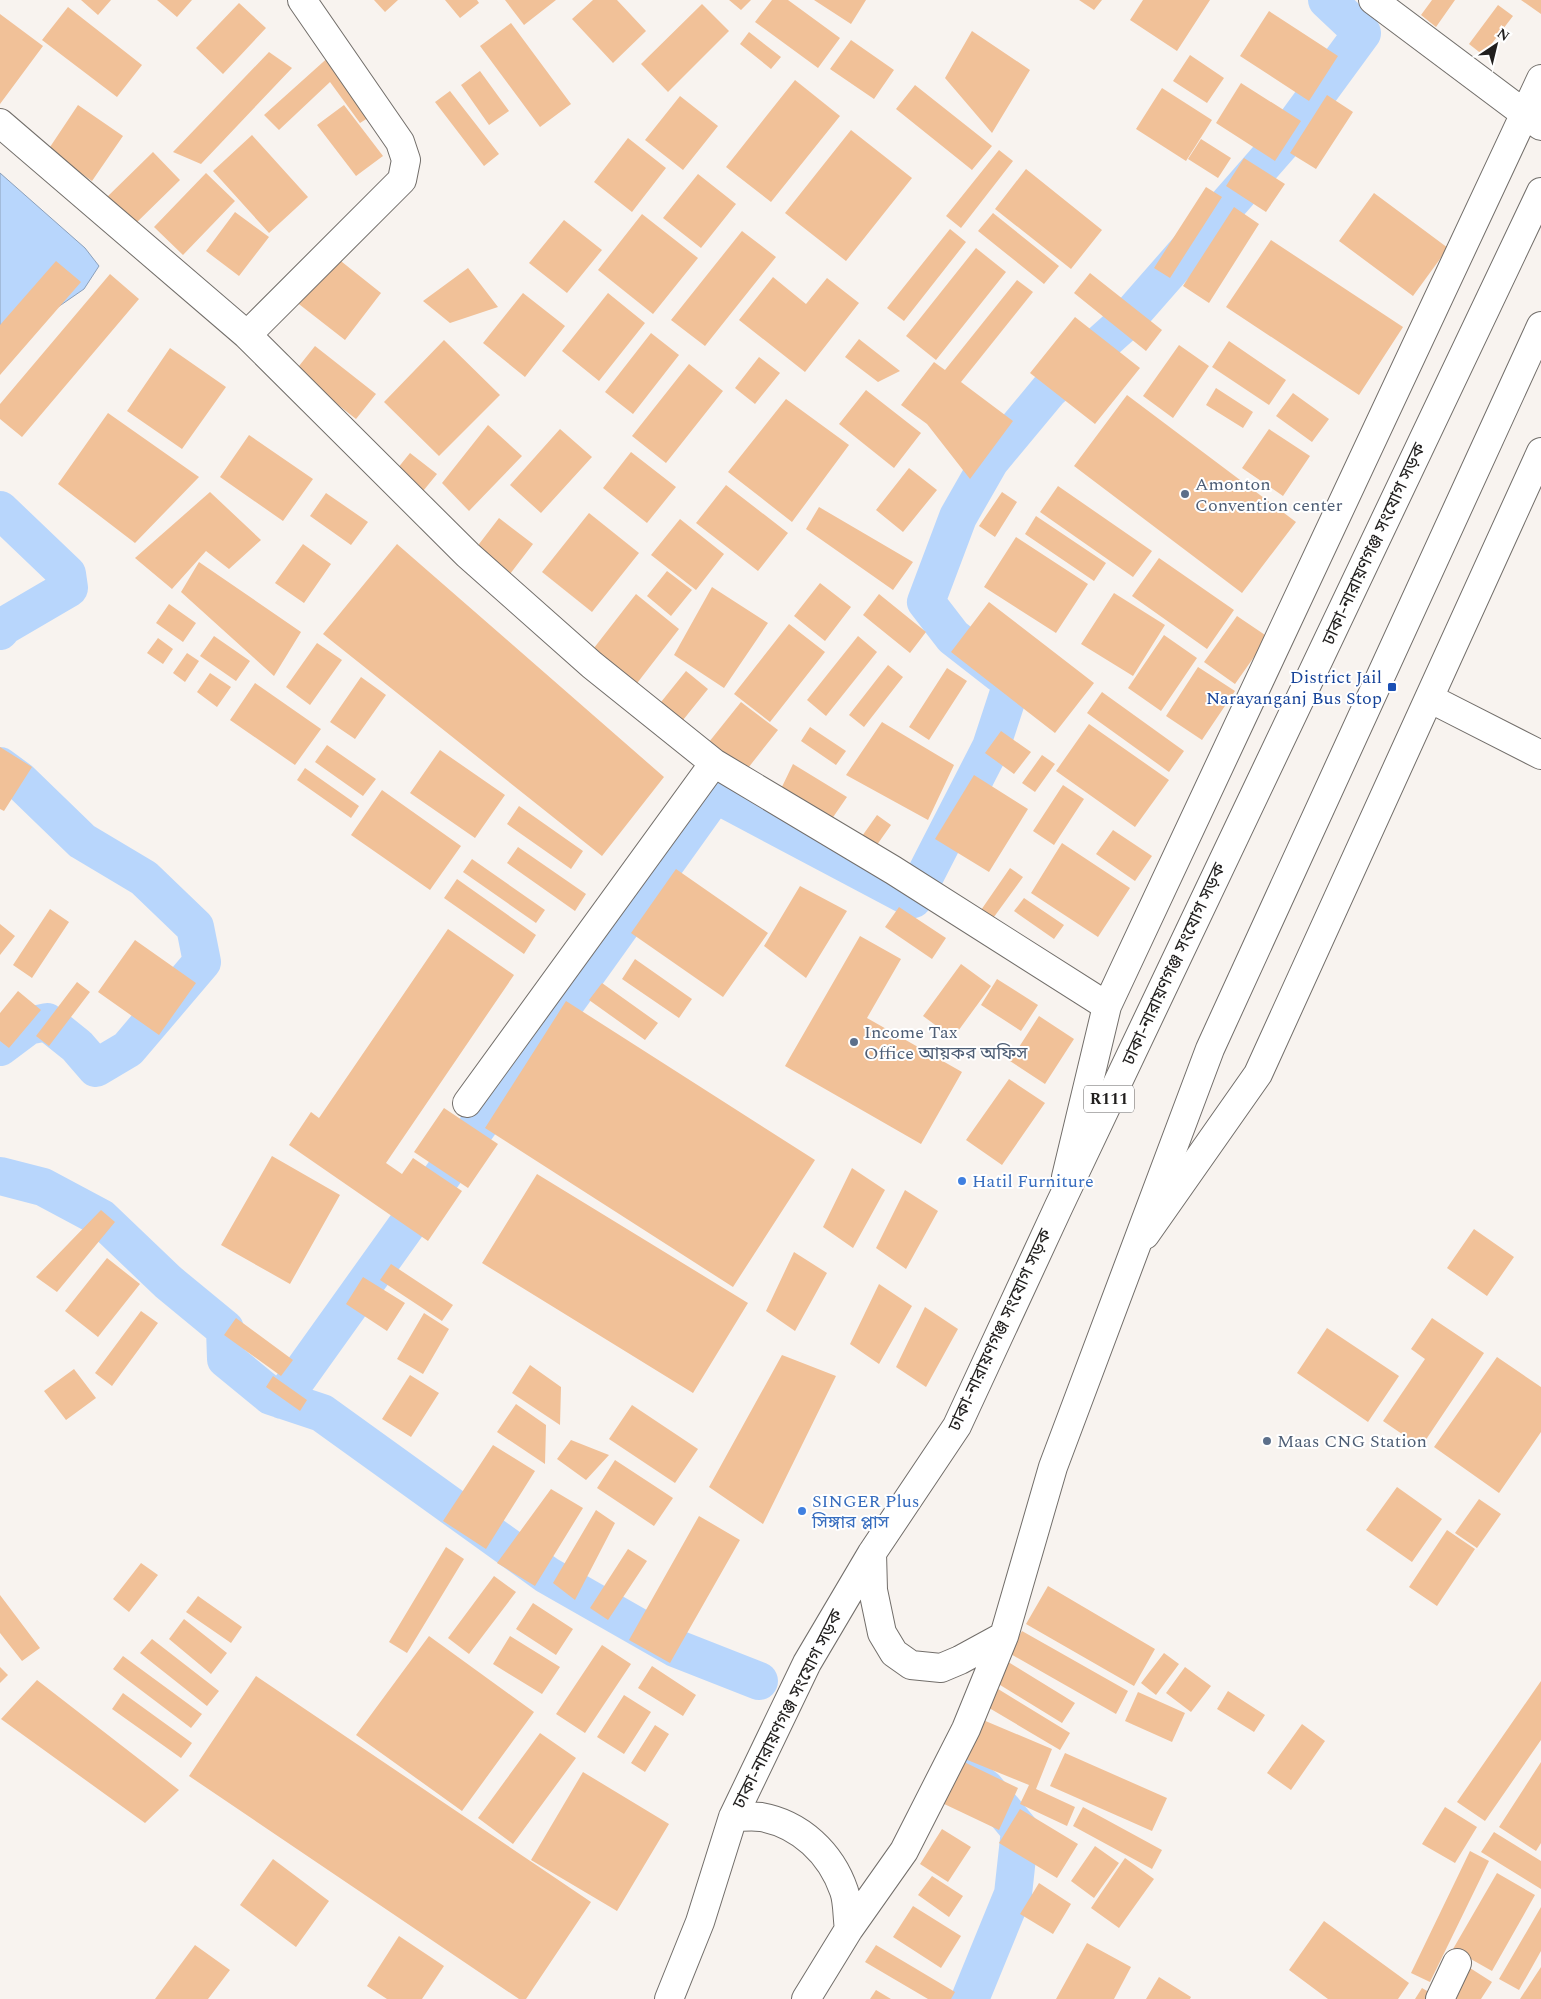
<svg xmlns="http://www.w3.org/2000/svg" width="1541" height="1999" font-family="Spectral,'Noto Sans Bengali',serif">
<rect width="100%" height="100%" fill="#f8f3ef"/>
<path fill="#b8d6fc" stroke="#8b9fb9" d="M0 173 85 248 99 266 84 289 29 327 0 351Z"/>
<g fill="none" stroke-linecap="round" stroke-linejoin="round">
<path stroke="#b8d6fc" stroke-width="38" d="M0 510 67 574 69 588 4 626 0 631
M0 766 19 780 82 841 144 878 195 927 202 962 128 1049 96 1068 77 1046 47 1022 28 1026 0 1047
M0 1176 43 1187 101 1218 168 1282 225 1329 226 1359 271 1396 322 1413 547 1575 675 1648 759 1681
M282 1400 715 794 913 899 991 747 1012 683 953 637 926 602 958 517 990 461 1049 390 1124 323 1280 145 1362 33 1327 0
M970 1999 1013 1894 1020 1830 985 1788 972 1778"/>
</g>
<path fill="#f1c198" d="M81 0H111L98 15Z
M157 0H192L177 17Z
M374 0H398L385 12Z
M445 0H477L479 3 460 18Z
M505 0H556L524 25Z
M593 0H617L646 31 613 63 572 19Z
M729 0H751L741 10Z
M772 0H788L840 38 818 68 755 22Z
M814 0H866L851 24Z
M1079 0H1102L1094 10Z
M1143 0H1210L1177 51 1130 20Z
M1432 0H1455L1436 27 1421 15Z
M1521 0H1541V14Z
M239 3 266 28 223 74 196 48Z
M702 4 729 31 668 92 641 64Z
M1498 5 1513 16 1483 55 1469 44Z
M68 7 142 65 117 97 42 40Z
M1269 11 1338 56 1309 101 1240 56Z
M0 14 43 46 0 104Z
M511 23 571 104 540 127 480 46Z
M972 31 1030 70 992 133 945 78Z
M749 32 781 57 771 69 740 44Z
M851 40 894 70 874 99 830 69Z
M269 52 292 68 201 164 173 152Z
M332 54 374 114 360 123 330 82 279 130 264 115Z
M1190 55 1224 78 1207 103 1173 81Z
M480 71 509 111 489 125 461 85Z
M795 80 840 116 771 202 726 167Z
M1241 83 1301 121 1275 161 1216 123Z
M915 85 992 146 972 170 896 109Z
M1162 88 1212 120 1186 161 1136 129Z
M450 91 499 154 484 166 435 102Z
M1327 95 1353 112 1316 169 1290 153Z
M680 96 718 126 683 170 645 140Z
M78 105 123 136 92 181 48 150Z
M344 105 383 156 356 176 317 125Z
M851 130 912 178 846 261 785 213Z
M252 135 308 197 269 233 213 171Z
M628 138 666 168 632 212 594 182Z
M1201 139 1231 158 1218 178 1188 159Z
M999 150 1013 161 961 228 946 216Z
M153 152 180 180 132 227 105 199Z
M1244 158 1285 184 1266 212 1226 186Z
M1026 169 1102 230 1071 269 995 209Z
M206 173 235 201 183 255 154 227Z
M698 174 736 204 701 248 663 218Z
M1206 187 1222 197 1170 278 1154 268Z
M1374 193 1448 248 1413 296 1339 241Z
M1234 207 1259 224 1209 303 1183 286Z
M235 212 269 237 239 276 206 251Z
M993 213 1059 266 1044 284 978 231Z
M642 214 698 258 653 314 598 270Z
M564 220 602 250 567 293 529 263Z
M950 229 966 242 904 321 887 308Z
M742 231 776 257 705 346 671 320Z
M1271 240 1403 327 1359 395 1226 307Z
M976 248 1006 272 936 360 906 336Z
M332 254 381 293 345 340 295 301Z
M56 261 81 282 0 375V325Z
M468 268 498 307 450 323 423 301Z
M1090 273 1162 330 1146 351 1074 293Z
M110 274 139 299 22 437 0 419V404Z
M773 277 806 304 827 278 859 303 805 372 739 320Z
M1017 280 1033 292 961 382 1013 421 970 479 927 424 901 405 934 362 945 370Z
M523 293 565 326 525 377 483 343Z
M608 293 645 323 599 381 562 351Z
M1075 317 1140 368 1095 424 1030 373Z
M651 333 679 355 633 414 605 392Z
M859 339 900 371 878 382 845 357Z
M444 340 500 395 439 456 384 402Z
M1229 341 1286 380 1269 405 1212 367Z
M1179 345 1209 366 1173 418 1143 396Z
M315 346 376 394 356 419 295 371Z
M170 348 226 387 182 449 127 411Z
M759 357 780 373 755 404 735 388Z
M689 364 723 391 666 463 632 436Z
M1216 388 1253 412 1243 428 1206 405Z
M866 390 921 433 894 468 839 424Z
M1293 393 1329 419 1312 442 1276 416Z
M1127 395 1296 522 1242 593 1074 466Z
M786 399 849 445 792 522 728 472Z
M108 413 199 477 135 543 58 484Z
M488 425 522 456 469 511 442 483Z
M560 429 592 457 541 513 510 485Z
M1269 429 1310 456 1283 496 1242 468Z
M249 435 313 479 283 521 220 477Z
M631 452 676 487 647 523 603 488Z
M410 453 437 474 419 496 393 474Z
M909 468 937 490 903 532 876 510Z
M726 485 788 533 758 571 696 523Z
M1058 486 1152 551 1133 577 1040 512Z
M210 492 261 540 229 569 206 551 172 589 135 558Z
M1002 492 1017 502 995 537 979 526Z
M326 493 368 522 351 545 310 516Z
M819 507 913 562 893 590 806 529Z
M589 513 639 553 592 612 542 572Z
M1036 516 1106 563 1094 581 1025 534Z
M499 518 533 544 510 574 476 548Z
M680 519 724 554 696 590 651 555Z
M1016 537 1088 584 1056 633 984 587Z
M303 544 331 564 304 603 275 583Z
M397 544 664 777 602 856 323 634Z
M1159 558 1234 610 1207 649 1132 596Z
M199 562 301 632 274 676 181 592Z
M667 571 692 590 671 616 647 596Z
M820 583 851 607 825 641 794 616Z
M712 587 768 623 724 688 674 655Z
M1114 593 1165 625 1133 676 1081 644Z
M636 594 679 629 631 691 587 657Z
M879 594 926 632 910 653 863 615Z
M989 602 1094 683 1055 733 951 652Z
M169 604 196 623 183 642 156 623Z
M1237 616 1268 637 1235 684 1204 662Z
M789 624 825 652 770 722 734 694Z
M1164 635 1197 658 1161 711 1128 688Z
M214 636 250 661 236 681 200 656Z
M858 636 877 652 826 716 807 700Z
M158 638 173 649 163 664 147 653Z
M317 643 342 660 310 705 286 687Z
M187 653 199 661 185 682 173 673Z
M888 665 903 677 864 727 849 715Z
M1198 667 1235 691 1202 740 1166 716Z
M947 668 967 681 929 740 909 727Z
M686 671 708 689 679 725 657 707Z
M210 673 231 687 217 707 197 692Z
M361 677 386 695 355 739 330 722Z
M255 683 321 729 295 765 230 720Z
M1102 692 1184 751 1169 772 1087 713Z
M741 702 778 730 741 777 705 747Z
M882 722 954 765 928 820 846 775Z
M1089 724 1169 780 1135 827 1056 771Z
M810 727 846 751 836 765 801 741Z
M1001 731 1031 752 1014 774 985 753Z
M327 745 376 779 363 796 315 762Z
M0 747 32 767 4 811 0 809Z
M440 750 505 795 475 838 410 793Z
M1042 755 1055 764 1035 792 1022 783Z
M793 764 847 797 829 823 779 793Z
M305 768 359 806 351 818 297 780Z
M974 775 1028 809 989 872 935 839Z
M1063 785 1084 799 1054 845 1033 831Z
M382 790 461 846 430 890 351 835Z
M519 806 583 851 571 869 507 824Z
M877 815 891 825 874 849 860 839Z
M1113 830 1152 856 1135 881 1096 854Z
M1062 843 1130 888 1098 937 1031 893Z
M518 847 586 894 575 911 507 863Z
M472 859 545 910 536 923 463 872Z
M1010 868 1023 877 991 921 979 913Z
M676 869 768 933 723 997 631 933Z
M457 879 536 935 524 954 444 898Z
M800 886 847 911 806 978 764 946Z
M1024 898 1064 925 1054 939 1014 911Z
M899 907 946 938 932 959 885 927Z
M50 909 69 922 32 978 13 965Z
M0 924 15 936 0 955Z
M448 929 514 975 386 1163 402 1174 413 1158 462 1191 428 1241 289 1145 311 1112 319 1118Z
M860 936 901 959 867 1018 962 1072 921 1144 785 1066Z
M135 940 196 983 159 1035 98 992Z
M635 959 692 999 679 1018 622 979Z
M961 964 991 986 953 1038 923 1016Z
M997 979 1038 1005 1021 1031 981 1005Z
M77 982 90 992 49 1046 36 1036Z
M602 983 658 1023 645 1040 589 1000Z
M18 991 41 1010 9 1048 0 1041V1013Z
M566 1001 815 1160 733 1287 485 1128Z
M1039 1016 1074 1039 1045 1084 1010 1061Z
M1009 1079 1045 1103 1002 1165 966 1140Z
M444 1108 498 1144 468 1188 414 1152Z
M272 1156 340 1195 290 1284 221 1245Z
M852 1168 885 1190 853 1248 823 1227Z
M537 1174 748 1303 693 1393 482 1263Z
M905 1190 938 1211 906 1269 876 1248Z
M101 1210 115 1222 57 1292 36 1277Z
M1474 1229 1514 1257 1487 1296 1447 1268Z
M794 1252 827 1273 795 1331 766 1311Z
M107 1258 140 1284 98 1337 65 1311Z
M391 1264 453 1305 442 1321 380 1280Z
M363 1277 405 1303 387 1331 346 1304Z
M879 1284 912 1306 879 1364 850 1344Z
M925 1307 958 1329 926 1387 896 1367Z
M141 1311 158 1323 112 1386 95 1373Z
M424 1313 449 1329 423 1374 397 1359Z
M236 1318 293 1360 281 1376 224 1335Z
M1432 1318 1484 1353 1421 1447 1383 1421 1425 1359 1411 1349Z
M1327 1328 1399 1376 1368 1422 1297 1373Z
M782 1355 836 1376 763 1524 709 1487Z
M1497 1357 1541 1387V1432L1499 1493 1434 1447Z
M530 1365 561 1387 560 1425 512 1393Z
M74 1369 96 1398 66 1420 44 1391Z
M410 1375 439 1393 411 1437 382 1419Z
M273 1376 307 1400 300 1411 266 1387Z
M516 1404 546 1425 545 1464 497 1432Z
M632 1405 698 1449 675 1483 609 1439Z
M571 1440 609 1455 586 1480 557 1459Z
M493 1445 535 1471 486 1549 443 1521Z
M615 1460 673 1498 654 1526 597 1488Z
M1397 1487 1442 1519 1412 1562 1366 1530Z
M551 1489 583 1508 535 1586 497 1563Z
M1479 1499 1501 1514 1477 1548 1455 1533Z
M596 1510 615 1523 575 1600 553 1583Z
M699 1516 740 1540 670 1663 629 1640Z
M1447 1530 1475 1549 1437 1606 1409 1587Z
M446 1547 464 1559 407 1653 389 1642Z
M628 1549 647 1561 608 1620 590 1608Z
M141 1563 158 1575 129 1612 113 1599Z
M494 1576 516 1592 469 1654 448 1638Z
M1048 1586 1155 1649 1134 1686 1026 1624Z
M0 1595 40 1648 22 1661 0 1633Z
M198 1596 242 1627 231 1643 186 1612Z
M533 1603 573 1629 556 1655 516 1629Z
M184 1619 227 1653 211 1674 169 1639Z
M1022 1631 1128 1691 1116 1714 1009 1653Z
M429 1636 534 1712 462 1811 356 1735Z
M510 1636 560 1667 542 1694 493 1664Z
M152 1639 219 1691 207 1706 140 1653Z
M602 1645 631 1664 585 1733 556 1714Z
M1164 1653 1179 1664 1156 1695 1141 1683Z
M123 1656 202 1714 191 1728 113 1669Z
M1005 1660 1075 1703 1062 1723 992 1680Z
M652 1666 696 1695 683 1716 638 1688Z
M0 1667 8 1675 0 1683Z
M1185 1667 1211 1686 1191 1712 1166 1693Z
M256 1676 591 1902 526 1999H519L189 1776Z
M37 1680 179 1790 145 1823 1 1719Z
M1541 1681V1740L1485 1821 1457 1802Z
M990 1684 1070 1733 1060 1750 979 1702Z
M1228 1691 1265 1715 1254 1732 1217 1709Z
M1138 1692 1185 1713 1172 1742 1125 1721Z
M123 1693 192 1743 181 1758 112 1709Z
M624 1695 651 1712 624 1754 597 1737Z
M976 1717 1052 1749 1036 1789 1075 1807 1067 1826 1020 1804 1029 1785 960 1757Z
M1302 1724 1325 1741 1291 1790 1267 1773Z
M655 1725 669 1734 645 1772 631 1763Z
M540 1733 576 1758 513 1844 478 1818Z
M1065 1753 1167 1798 1152 1831 1050 1786Z
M960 1760 1018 1788 999 1830 940 1802Z
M1541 1762V1843L1536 1851 1499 1827Z
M583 1772 669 1824 617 1911 531 1860Z
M1083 1807 1162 1850 1152 1869 1073 1826Z
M1445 1807 1477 1827 1455 1863 1422 1844Z
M1020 1809 1078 1844 1057 1878 999 1843Z
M942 1829 971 1847 948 1882 920 1864Z
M1494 1832 1541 1861V1889L1481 1852Z
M1095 1846 1119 1863 1094 1898 1071 1881Z
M1470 1851 1489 1861 1430 1982 1411 1973Z
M1125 1858 1154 1879 1119 1928 1091 1908Z
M273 1859 329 1901 296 1947 240 1905Z
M1497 1873 1535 1895 1492 1971 1453 1949Z
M932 1876 963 1896 949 1917 918 1895Z
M1039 1883 1071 1904 1053 1934 1020 1914Z
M913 1906 961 1936 941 1968 893 1937Z
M1541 1907V1951L1519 1990 1499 1979Z
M1324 1921 1409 1983 1398 1999H1328L1289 1970Z
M399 1936 444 1966 422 1999H387L367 1986Z
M1087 1943 1131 1967 1114 1999H1056Z
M195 1945 230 1970 208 1999H155Z
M876 1945 955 1992 951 1999H928L865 1962Z
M1459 1961 1492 1982 1481 1999H1453Z
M1541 1967V1999H1520Z
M1159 1977 1191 1997 1190 1999H1146Z
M1422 1988 1434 1995 1431 1999H1415Z
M876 1990 891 1999H870Z"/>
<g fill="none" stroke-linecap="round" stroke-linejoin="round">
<defs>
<path id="minor" d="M1373 0 1541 126
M0 123 247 335 468 555 592 665 714 763 893 870 1107 1006
M247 335 402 180 406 160 400 142 302 0
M1429 698 1541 755
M467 1103 714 763
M1066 1177 1107 1006 1541 79
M1145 1235 1258 1074 1541 452
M1440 1999 1457 1963"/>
<path id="major" d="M872 1553 873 1590 882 1633 894 1653 911 1665 941 1668 960 1660 1004 1636
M733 1817C742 1817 752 1816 761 1817 800 1824 831 1853 844 1891 848 1902 847 1917 849 1929
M669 1999 700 1922 733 1817 807 1663 872 1553 957 1426 1059 1206 1541 192
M806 1999 849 1929 904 1851 966 1729 1004 1636 1053 1467 1210 1049 1541 326"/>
</defs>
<use href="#minor" stroke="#726e6a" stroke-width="30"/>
<use href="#major" stroke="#726e6a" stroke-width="30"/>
<use href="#minor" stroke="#fff" stroke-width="28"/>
<use href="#major" stroke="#fff" stroke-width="28"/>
</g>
<g fill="#5c6f8a" stroke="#fff" stroke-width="2">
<circle cx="1185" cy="494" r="5"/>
<circle cx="854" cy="1042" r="5"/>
<circle cx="1267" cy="1441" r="5"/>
</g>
<rect fill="#1a4fb4" stroke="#fff" stroke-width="2" x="1387" y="682" width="10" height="10" rx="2.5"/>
<g fill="#3f7fe0" stroke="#fff" stroke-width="2">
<circle cx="962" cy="1181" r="5"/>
<circle cx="802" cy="1511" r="5"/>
</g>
<g text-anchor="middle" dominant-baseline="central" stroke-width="4" stroke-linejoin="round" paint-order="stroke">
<rect fill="#fff" stroke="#646262" stroke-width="1" x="1084" y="1085.5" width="50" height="27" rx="4"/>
<g font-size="16" font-weight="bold" fill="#211f1e">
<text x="1109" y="1099">R111</text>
</g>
<g font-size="18" fill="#4e5e75" stroke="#fff" text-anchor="start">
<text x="1195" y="484">Amonton<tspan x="1195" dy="21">Convention center</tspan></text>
<text x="864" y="1032">Income Tax<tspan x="864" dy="21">Office আয়কর অফিস</tspan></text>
<text x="1277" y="1441">Maas CNG Station</text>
</g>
<g font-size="18" fill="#211f1e" stroke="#fff">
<text transform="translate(1374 544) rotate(-65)">ঢাকা-নারায়ণগঞ্জ সংযোগ সড়ক</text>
<text transform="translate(1174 964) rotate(-65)">ঢাকা-নারায়ণগঞ্জ সংযোগ সড়ক</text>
<text transform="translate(1000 1330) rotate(-65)">ঢাকা-নারায়ণগঞ্জ সংযোগ সড়ক</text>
<text transform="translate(788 1709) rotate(-63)">ঢাকা-নারায়ণগঞ্জ সংযোগ সড়ক</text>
</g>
<g font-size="18" fill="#164399" stroke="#fff" text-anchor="end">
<text x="1382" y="677">District Jail<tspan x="1382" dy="21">Narayanganj Bus Stop</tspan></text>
</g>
<g font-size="18" fill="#366cbe" stroke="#fff" text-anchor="start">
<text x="972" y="1181">Hatil Furniture</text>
<text x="812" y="1501">SINGER Plus<tspan x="812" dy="21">সিঙ্গার প্লাস</tspan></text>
</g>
</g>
<g transform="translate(1496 45) rotate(35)" stroke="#ffffff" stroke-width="4" paint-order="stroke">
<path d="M0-4L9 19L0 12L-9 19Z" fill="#211f1e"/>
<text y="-8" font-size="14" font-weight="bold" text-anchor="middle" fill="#211f1e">N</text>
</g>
</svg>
